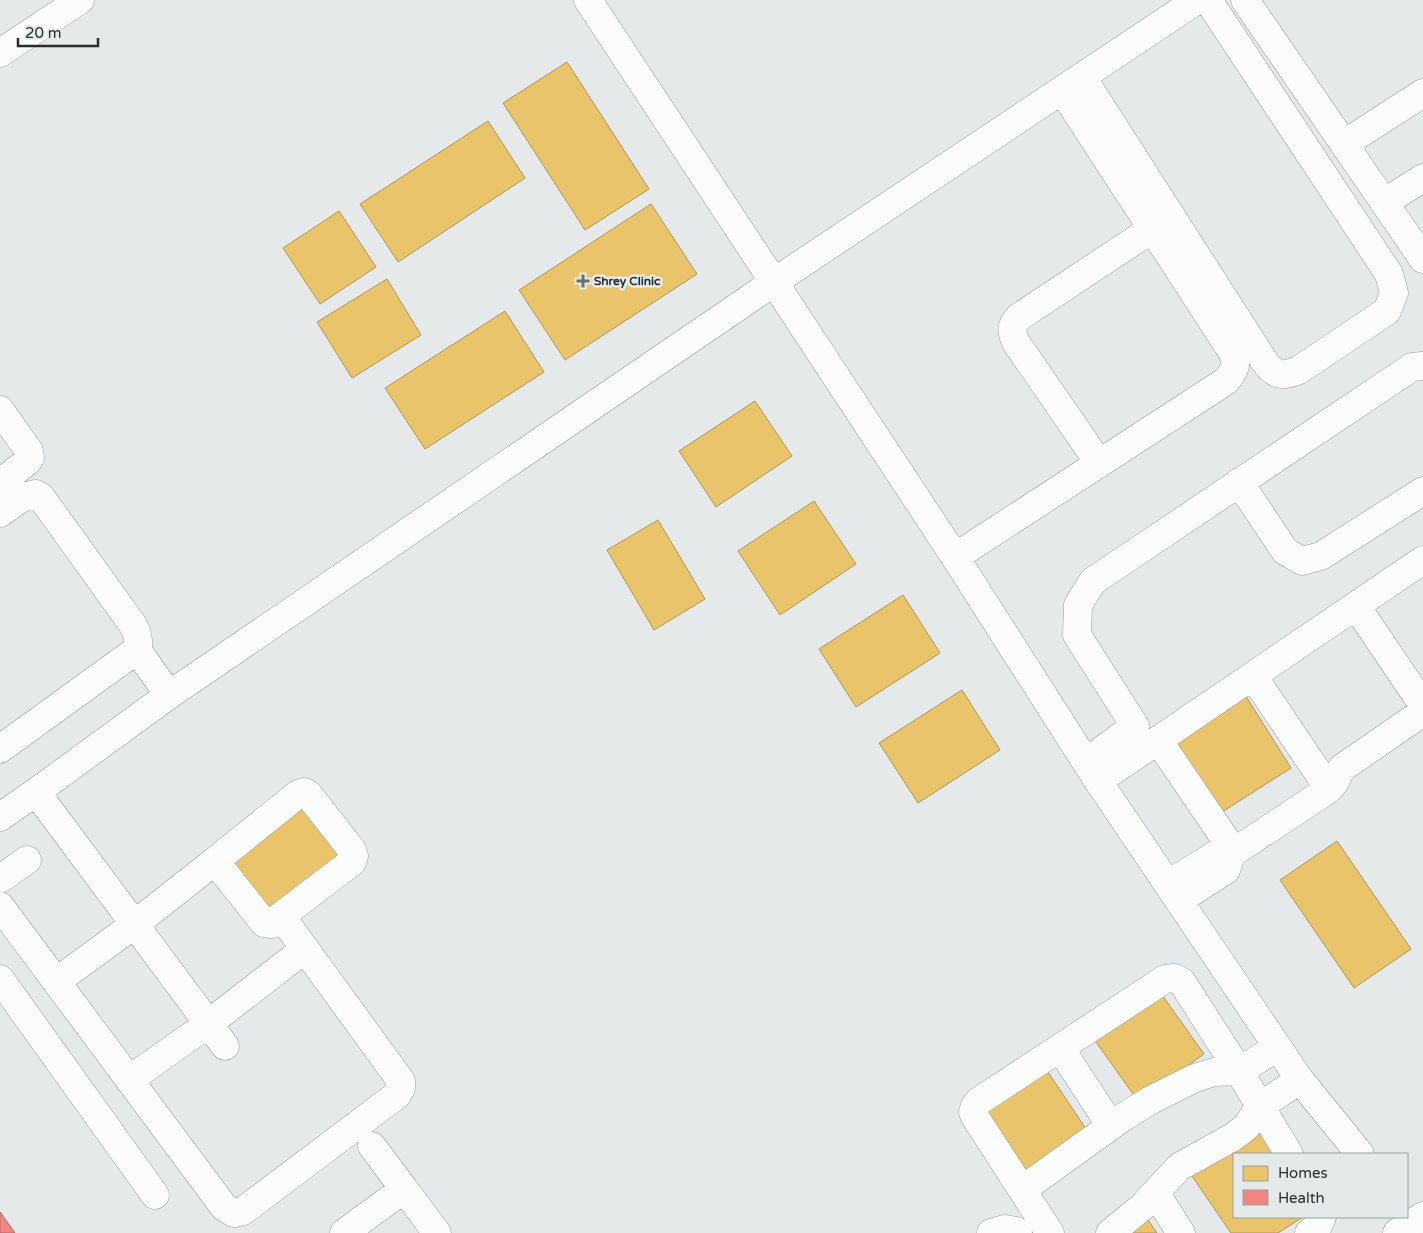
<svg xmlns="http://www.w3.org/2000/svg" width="1423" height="1233" font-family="'Varela Round',sans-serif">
<rect width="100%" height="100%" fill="#e5e9e9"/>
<path fill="#e9c46a" stroke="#b09757" d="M567 62 649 189 585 230 503 103Z
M488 121 525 178 398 262 360 204Z
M651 204 697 274 565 360 519 290Z
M339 211 376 267 320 304 283 248Z
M387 279 421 335 352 378 317 322Z
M505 311 544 372 425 449 385 388Z
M755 401 792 456 716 507 679 451Z
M814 501 856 564 780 615 738 551Z
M658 520 705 599 654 630 607 550Z
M903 595 940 653 856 707 819 649Z
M962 690 1000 750 918 803 879 743Z
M1242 690 1291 768 1219 814 1169 736Z
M306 797 352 858 270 919 224 858Z
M1337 841 1411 949 1354 988 1280 880Z
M1157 988 1204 1054 1138 1101 1091 1035Z
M1044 1066 1092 1138 1025 1182 978 1110Z
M1261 1130 1277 1154H1234V1217H1303L1278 1233H1231L1192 1176Z
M1146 1217 1157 1233H1122Z"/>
<path fill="#f28482" stroke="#b66a68" d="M0 1212 15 1233H0Z"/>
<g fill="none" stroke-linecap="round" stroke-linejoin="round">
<defs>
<path id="minor" d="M588 0 955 557 1098 781 1300 1080 1360 1154
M1245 0 1423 259
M0 53 80 0
M1082 77 1264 361C1275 376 1282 377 1299 370L1387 311 1394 293 1389 274 1208 0
M1344 144 1423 93
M1385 202 1423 178
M0 410 29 451 30 458 28 461 0 483
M1099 463 1017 344C1011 333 1010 326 1019 317L1152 229
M1239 482 1285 551 1302 561 1321 556 1423 491
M0 513 23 497 36 494 41 497 133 625C138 634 139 640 138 649L0 749
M955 557 1226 381C1236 369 1238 364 1231 350L1062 90
M1356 606 1423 705
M137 650 169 695
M1253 676 1329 789
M1158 740 1234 852
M1086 762 1135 726 1077 635 1078 605 1093 581 1412 367 1423 366
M1098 781 1423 560
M36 792 225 1046
M0 817 36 792 169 695 774 282 1197 0
M1231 854 1329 789 1334 783 1342 768 1423 712
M0 879 27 860
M1168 884 1217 854H1231L1226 870 1179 900
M0 906 224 1207 234 1213 243 1211 397 1095 401 1088V1081L281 916 352 862 354 856 352 850 308 794 304 792 298 794 215 861
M0 979 155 1195
M57 981 135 924 215 861 264 923 272 924 281 916
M1060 1048 1111 1126
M129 1080 208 1024 305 949
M372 1146 404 1189
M1022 1190 1122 1118 1151 1100 1195 1078 1214 1072 1239 1071 1278 1047
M1156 1194 1181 1233
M344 1233 404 1189 437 1233
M991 1233 1005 1229 1016 1231 1018 1233
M1050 1233 975 1117 973 1112 975 1106 979 1101 1165 979 1175 978 1182 982 1239 1071 1289 1154
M1110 1233 1142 1207 1179 1167 1233 1137 1246 1127 1260 1106 1300 1080
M1309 1233 1318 1226 1322 1217
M1397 1233 1423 1216"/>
</defs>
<use href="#minor" stroke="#9a9d9d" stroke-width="29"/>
<use href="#minor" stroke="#fbfcfc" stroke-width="28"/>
</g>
<path fill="#6b6f6e" stroke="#e4eaea" stroke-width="2" d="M580.5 273.5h5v5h5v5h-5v5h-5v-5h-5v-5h5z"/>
<g text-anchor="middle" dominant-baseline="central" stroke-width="5" stroke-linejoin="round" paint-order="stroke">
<g font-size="12" font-weight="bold" fill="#2a2d2c" stroke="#e4eaea" text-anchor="start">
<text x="594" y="281">Shrey Clinic</text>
</g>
</g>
<rect x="1233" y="1153" width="175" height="65" fill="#e4eaea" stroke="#9a9e9e"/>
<rect x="1243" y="1166" width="25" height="15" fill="#e9c46a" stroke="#9a9e9e"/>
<text x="1278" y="1178" font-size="15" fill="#2a2d2c">Homes</text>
<rect x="1243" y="1190" width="25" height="15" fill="#f28482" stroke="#9a9e9e"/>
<text x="1278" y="1203" font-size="15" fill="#2a2d2c">Health</text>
<path d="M18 38v8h80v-8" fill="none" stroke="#2a2d2c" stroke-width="2.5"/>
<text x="25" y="38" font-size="15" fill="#2a2d2c" stroke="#e4eaea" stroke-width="4" paint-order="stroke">20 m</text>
</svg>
